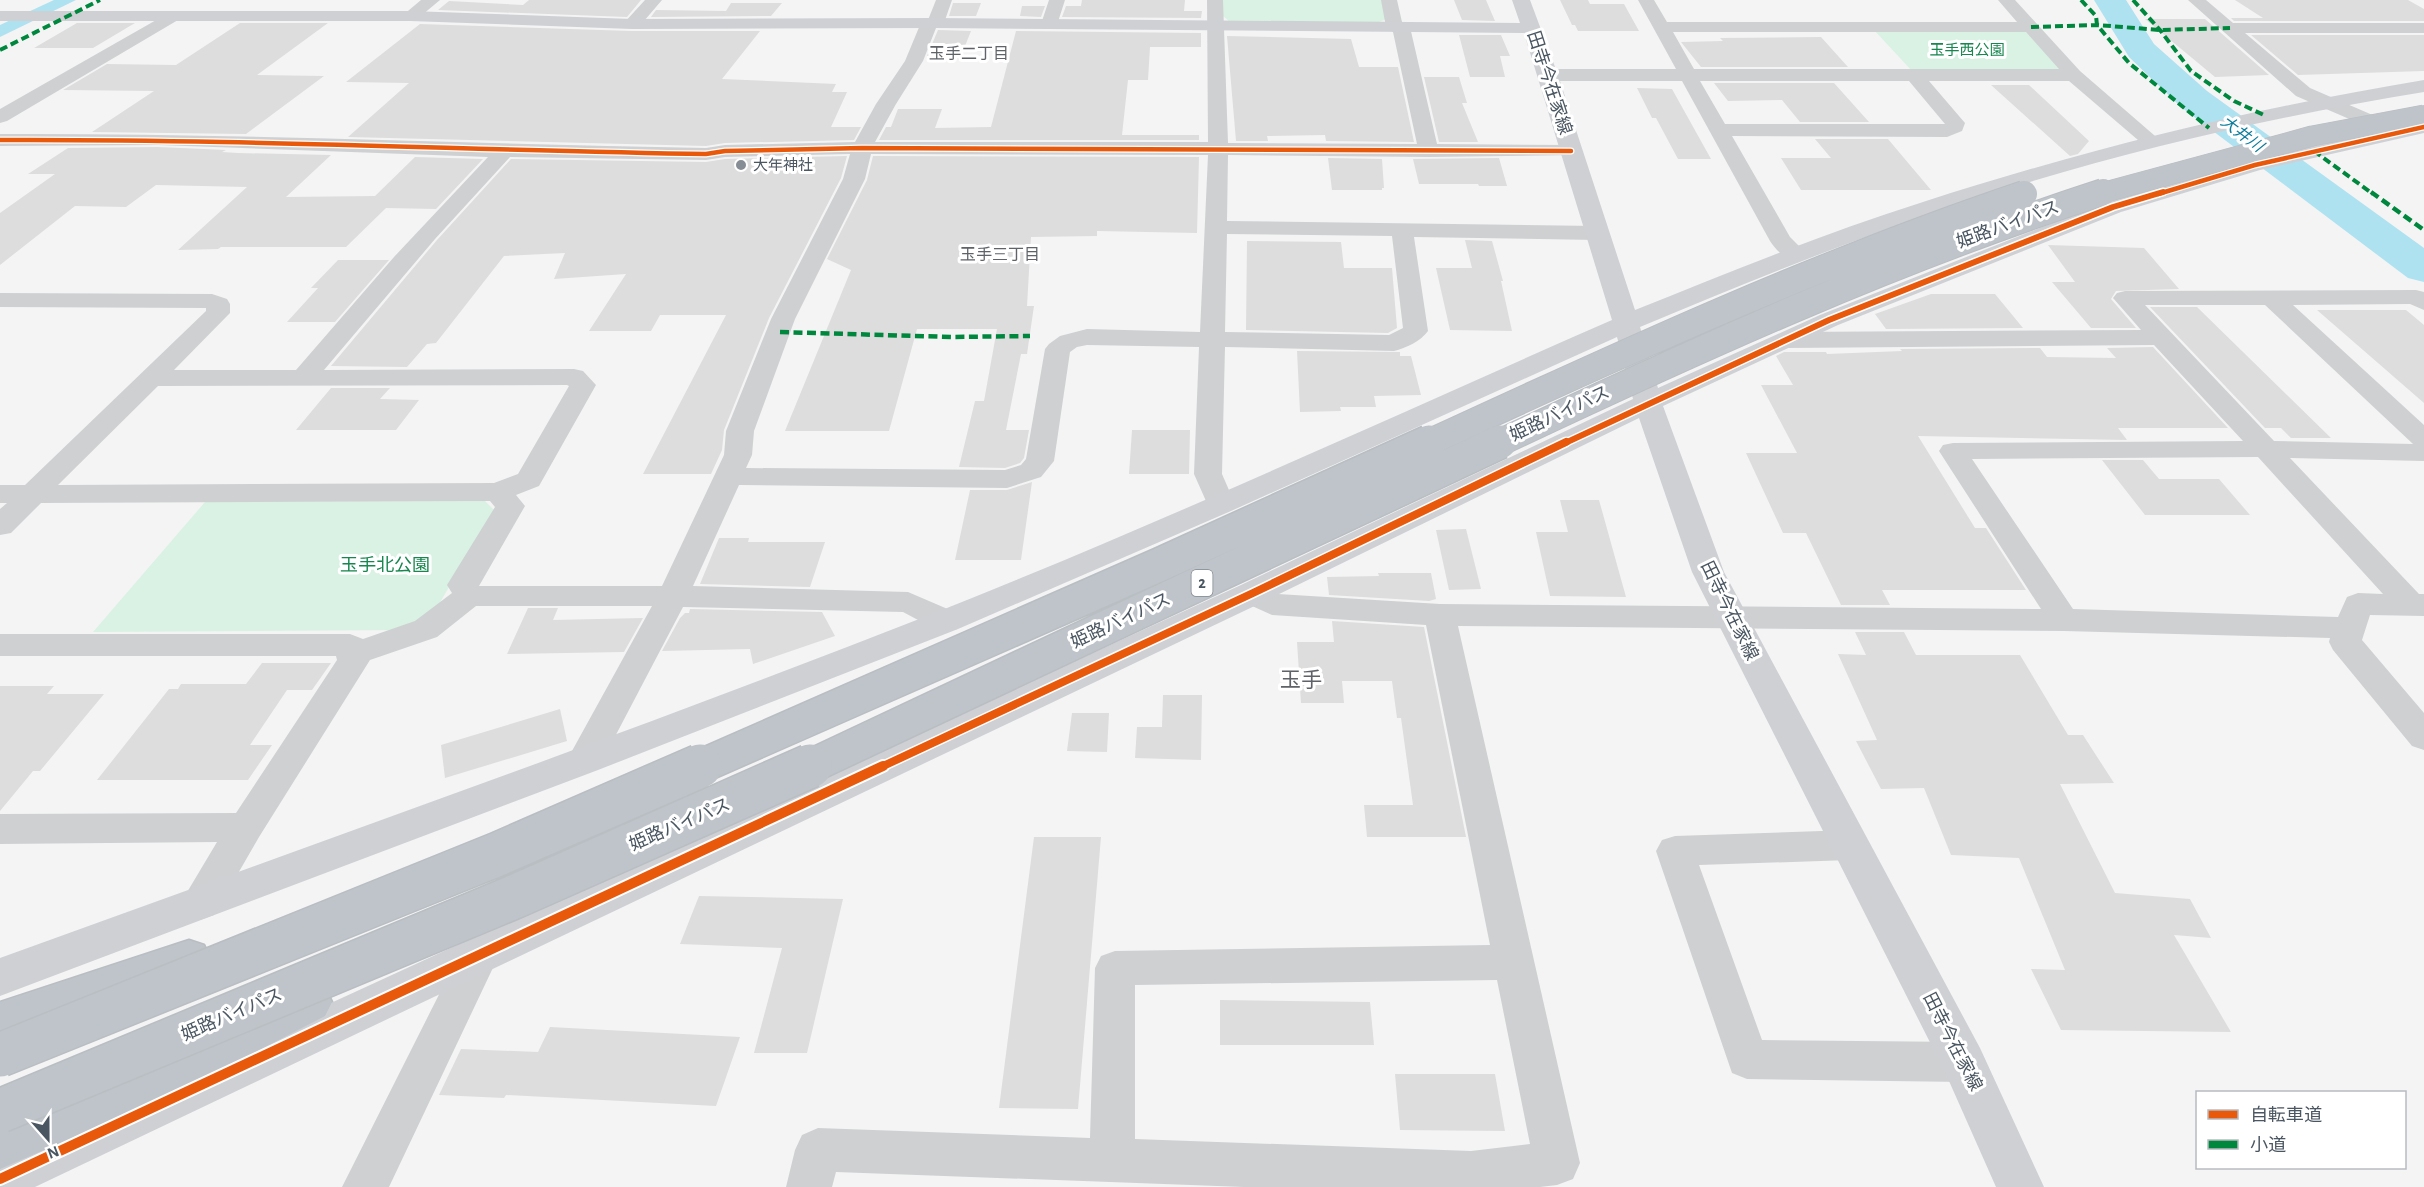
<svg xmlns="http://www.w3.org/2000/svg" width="2424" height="1187" font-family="'Alegreya Sans','Noto Sans JP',sans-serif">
<rect width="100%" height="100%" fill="#f4f4f4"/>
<path fill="#d9f2e3" d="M1222 0H1382L1387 19 1379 22H1230L1223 16Z
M1874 30 2024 31 2028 33 2060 69 1912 71Z
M485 501 494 510 435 611 402 630 93 632 205 502Z"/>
<path fill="#aee2f0" d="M54 0H76L0 37V25Z"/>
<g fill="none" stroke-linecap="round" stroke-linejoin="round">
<path fill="#aee2f0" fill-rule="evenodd" d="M2094 0H2126L2154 44 2207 91 2424 248V282L2408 278 2181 107 2129 57Z"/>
</g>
<path fill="#ddddde" d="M529 0H641L627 17 438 10 449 1 523 5Z
M1082 0H1185L1184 11H1202L1201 18 1062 17 1066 6H1081Z
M1454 0H1486L1495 21 1462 20Z
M1560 0H1588L1590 4H1624L1639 31H1578L1575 25H1572Z
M2235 0H2408L2424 9V21H2234L2231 18H2263Z
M731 3H782L771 16 651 17 656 10 726 11Z
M953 3H981L976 16H949Z
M1022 6H1045L1041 17 1020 16Z
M2145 19H2205L2269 75 2215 77Z
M77 23H135L93 48H34Z
M240 23H328L257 75 324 76 246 134 92 132 154 91 63 90 107 64 176 65Z
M420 24 632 31H760L722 79 836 84 832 92H847L831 127H861L854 140 725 143 706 146 348 137 409 83 346 82Z
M938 30 971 31 961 56H927Z
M1016 31 1201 33V47H1150L1148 80H1128L1122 135H1199V140H879L886 127H891L898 109H942L935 128 991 127Z
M1459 35H1501L1510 56H1500L1505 77H1470Z
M2251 35H2424V71L2298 75Z
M1227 36 1351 39 1359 67H1398L1414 142 1326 141 1325 135 1267 136 1268 141H1236Z
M1821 37 1848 67H1701L1681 42 1723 41 1720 38Z
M1424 77H1459L1467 103H1462L1478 142H1439Z
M1714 83H1834L1869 122H1800L1782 100 1728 101Z
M1991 85H2029L2089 141 2078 154 2070 156Z
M1637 88 1672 89 1711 159H1678L1656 118H1652Z
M1815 139H1888L1931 190H1801L1781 158H1831Z
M158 147 226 150 222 152 238 153 331 155 286 197 375 196 415 157 483 159 436 209 386 208 346 247H221L218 249 178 250 247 187 156 185 126 207 75 206 0 265V213L55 174H28L68 148Z
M847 156 841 178 769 318 724 430 722 450 711 474H643L726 315H660L651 331H589L626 274 554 279 565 253 504 256 436 343 427 344 407 367 331 366 437 240 511 159 706 162 725 159Z
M873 156 1199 157 1197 233 1097 231V236L1031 237 1027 306H1034L1027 354H1021L1006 430H1029L1024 458 1020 463 1005 468 959 467 975 401H984L997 329H917L889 431H785L851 270 827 259 867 180Z
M1328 158 1382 159 1384 188H1382V190H1332Z
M1499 158 1507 186H1479L1478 184H1419L1413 159Z
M1465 240 1492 241 1503 281H1501L1512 331 1450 330 1436 268H1472Z
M1247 241 1341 242 1344 268H1392L1397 328 1388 333 1246 330Z
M2048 245 2144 248 2179 289 2116 291 2111 299 2136 328H2091L2052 282H2075Z
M338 260H389L335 322H287L318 288H311Z
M1931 294H1995L2023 328 1886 329 1875 314Z
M2150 307H2197L2331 438H2291L2281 428H2265Z
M2317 310H2406L2424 325V403Z
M2153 347 2228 428H2118L2127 440 1918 436 1975 528H1986L2026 590H1882L1890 605H1841L1806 533H1783L1746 453H1797L1761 385H1793L1776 356 1784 352H1826L1827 354 1902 351 1900 349 2040 348 2047 357 2116 358 2107 348Z
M1297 351 1400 352V356H1411L1421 395 1374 396 1376 407H1340L1341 411 1300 412Z
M331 388H390L380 399 419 400 396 430H296Z
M1132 430H1190L1189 474H1129Z
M2102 460H2143L2159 479H2219L2250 515H2145Z
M1032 482 1021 560H955L970 490H1007Z
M1560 500H1599L1626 597 1550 596 1536 532H1568Z
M1466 529 1481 589 1449 590 1436 530Z
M719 538H749L748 542H825L810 587 700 584Z
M1378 573H1431L1436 599 1429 601 1329 595 1327 577 1379 576Z
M528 608H558L553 620 643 618 624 652 507 654Z
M690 609 822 612 835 636 753 664 750 649 662 651 680 618 685 613H689Z
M1332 621 1424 627 1466 837H1367L1364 805H1413L1401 718H1397L1392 681H1342L1344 703H1301L1297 642H1334Z
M1855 632H1904L1916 655H2020L2068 735H2083L2114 783 2060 784 2115 893 2190 899 2211 938 2174 935 2231 1032 2061 1030 2031 969 2065 970 2019 858 1951 855 1924 788 1881 789 1856 741 1877 740 1838 654 1866 655Z
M262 663H331L312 690H287L250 745H272L248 780H97L169 689H178L181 684H246Z
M0 686H54L47 694H104L40 771H33L0 811Z
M1163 695H1202L1201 760 1135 758 1137 727H1162Z
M560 709 567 741 445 778 441 745Z
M1072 713H1109L1107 752 1067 751Z
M1034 837H1101L1078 1109 999 1108Z
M699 896 843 899 807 1053H754L782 948 680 944Z
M1220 1000 1370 1002 1374 1045H1220Z
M550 1027 740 1037 716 1106 506 1095 504 1098 439 1095 461 1049 538 1052Z
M1395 1074H1495L1505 1131 1400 1130Z"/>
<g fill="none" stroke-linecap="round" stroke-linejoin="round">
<defs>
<path id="highway" d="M189 940 204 945 210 958 204 971 0 1042V1002Z
M310 983 325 988 332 1002 325 1016 180 1091 0 1169V1123L148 1061Z"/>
</defs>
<use href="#highway" stroke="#b9bec3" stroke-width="3"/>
<path fill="#ced0d2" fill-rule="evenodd" d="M421 0H440L416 20H404L402 16Z
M645 0H662L638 28H626L623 24Z
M936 0H952L944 23 936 28 923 61 896 104 875 142H1208L1207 0H1223L1228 143 1417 144 1393 32 1386 27 1381 0H1397L1402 22 1410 27 1437 144 1571 145 1578 147 1581 151 1578 155 1429 157 1228 155 1227 221 1597 226 1605 228 1608 233 1605 238 1597 240 1414 237 1428 331C1421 341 1406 348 1394 351L1225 347 1222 474 1235 504 1230 510 1220 513 1210 510 1194 474 1199 347 1087 345 1077 347 1070 352 1054 461 1041 477 1007 488 739 485 693 586 908 592 957 613 962 621 957 629 946 632 935 629 903 612 683 607 598 769 585 773 572 769 567 760 652 606H476L437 637 370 660 259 837 214 915 200 920 186 915 180 904 217 842 0 844V814L236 813 337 660 336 656H0V634H350L363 639 415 621 452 593 447 585 495 507 490 501 41 503 11 533 0 535V509L7 503H0V485H25L206 311V308L0 307V293L212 294 227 299 230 304V313L174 370H296L394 257 488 157 158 145 0 146V134C235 133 471 144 706 148L725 145 855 142 876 104 905 61 920 25 928 20ZM850 154 843 179 771 319 726 431 724 455 662 586H479L525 506 516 495 539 486 596 385 583 371 574 369 324 370 435 239 510 157 706 160 725 157ZM871 154 1208 155 1200 332 1087 329 1060 336 1049 344 1045 349 1026 459 1021 465 1005 470 746 468 752 455 754 431 795 319 865 179ZM1227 234 1392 236 1403 328 1389 335 1225 332ZM567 385 569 386 518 474 494 483 58 485 158 386Z
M1049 0H1065L1056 28H1044L1041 24Z
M1638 0H1654L1667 22H2017L1998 0H2015L2080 71 2162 142 2159 146H2145L2069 81H1929L1965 123 1962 131 1947 137 1732 136 1790 237 1807 254 1804 259C1789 263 1778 253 1770 241L1682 81H1548L1542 79 1539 75 1542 71 1548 69H1676ZM1673 32H2026L2059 69H1694ZM1700 81H1909L1945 124H1725Z
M2188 0H2206L2233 23H2424V33H2245L2310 88 2405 129 2408 133 2405 137H2391L2296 96Z
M172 11 180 16 178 20 7 121 0 123V109Z
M2416 290 2424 292V310L2410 304 2293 305 2424 425V461L2290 458 2419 594H2424V616L2370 615 2362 640 2424 713V750L2412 746 2333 650 2329 642 2330 638 2064 631 1458 626 1580 1163 1573 1179 1557 1185 1540 1187H1244L836 1172 832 1187H786L795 1150 802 1135 818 1128 1090 1138 1095 968 1101 956 1115 951 1490 945 1426 625 1272 615 1241 601 1236 594 1241 587 1252 584 1278 594 1440 604 2041 609 1939 451 1943 445 1953 443 2243 441 2154 345 1786 348 1777 345 1773 340 1777 335 1786 332 2141 330 2113 298 2117 293 2125 291ZM2145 305H2265L2413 444 2274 441ZM2258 457 2383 594 2358 593 2347 597 2338 617 2073 609 1972 459ZM1497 980 1530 1144 1471 1151 1135 1139V985Z
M1850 830 1863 834 1869 845 1863 856 1850 860 1699 865 1762 1040 1964 1042 1979 1048 1986 1062 1979 1076 1964 1082 1747 1079 1732 1073 1656 851 1662 840 1675 836Z
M480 936 494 941 500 953 389 1187H342L466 941Z"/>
<path fill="#ced0d4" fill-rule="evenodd" d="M1512 0H1530L1558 75 1635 310C1730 272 1825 233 1923 202 2087 149 2254 108 2424 80V92C2259 119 2095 158 1936 212 1836 246 1738 286 1640 327L1658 388 1820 315 2105 202 2247 160 2424 121V133L2260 170 2121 212 1838 325 1663 406 1724 572 1980 1048 2044 1187H1996L1945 1072 1692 572 1639 418 1265 601 35 1187H0V1155L1241 585 1633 399 1617 337 1231 511 958 629 598 770 0 996V958C311 845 624 735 932 614 1162 523 1386 419 1612 320L1524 33 935 28 632 29 410 21H0V11H410L632 19 935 18 1520 23Z"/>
<use href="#highway" fill="#bec4c9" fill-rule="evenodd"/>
<defs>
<path id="highway-bridge-far3" d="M2098 194 2312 136 2424 115"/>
<path id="highway-bridge-far2" d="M1426 444C1623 353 1818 263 2024 194
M1497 444C1696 350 1893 260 2103 192"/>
<path id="highway-bridge-far1" d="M697 768 1161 564 1429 442
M807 768 1500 442"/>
<path id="highway-bridge" d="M0 1055 498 854 700 766
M0 1111 514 897 810 766"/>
</defs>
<use href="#highway-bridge-far3" stroke="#b9bec3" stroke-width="21" stroke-linecap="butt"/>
<use href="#highway-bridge-far2" stroke="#b9bec3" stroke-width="28" stroke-linecap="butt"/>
<use href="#highway-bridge-far1" stroke="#b9bec3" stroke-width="36" stroke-linecap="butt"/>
<use href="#highway-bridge" stroke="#b9bec3" stroke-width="46" stroke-linecap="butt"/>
<use href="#highway-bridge-far3" stroke="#bec4c9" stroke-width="20"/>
<use href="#highway-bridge-far2" stroke="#bec4c9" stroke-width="26"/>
<use href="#highway-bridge-far1" stroke="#bec4c9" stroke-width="33"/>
<use href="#highway-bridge" stroke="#bec4c9" stroke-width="43"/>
<path stroke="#00873e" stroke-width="4" stroke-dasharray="8 4" stroke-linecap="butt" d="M2081 0 2096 16 2097 25 2129 63 2209 128
M2133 0 2160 30 2191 71 2234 101 2264 115
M2031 27 2097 25 2160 30 2230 28
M0 50 100 0
M2314 151 2373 194"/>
<path stroke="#00873e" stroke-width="4.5" stroke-dasharray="9 4.5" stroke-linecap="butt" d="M2371 192 2424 230
M780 332 951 337 1030 336"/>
<defs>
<path id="cycleway-far3" d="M0 140C235 139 471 150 706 154L725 151 862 148 1571 151
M2158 194 2255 165 2424 127"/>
<path id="cycleway-far2" d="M1563 444 1829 320 2113 207 2163 192"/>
<path id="cycleway-far1" d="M879 768 1253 593 1566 442"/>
<path id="cycleway" d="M0 1179 883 766"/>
</defs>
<use href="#cycleway-far3" stroke="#fff" stroke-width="7"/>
<use href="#cycleway-far2" stroke="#fff" stroke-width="9"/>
<use href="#cycleway-far1" stroke="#fff" stroke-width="11"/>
<use href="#cycleway" stroke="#fff" stroke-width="14"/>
<use href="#cycleway-far3" stroke="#e8590c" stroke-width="4.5"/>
<use href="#cycleway-far2" stroke="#e8590c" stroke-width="6"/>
<use href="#cycleway-far1" stroke="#e8590c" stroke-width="8"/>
<use href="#cycleway" stroke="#e8590c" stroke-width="10"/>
</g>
<circle fill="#868d94" stroke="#fff" stroke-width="2" cx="741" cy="165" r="6"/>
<g text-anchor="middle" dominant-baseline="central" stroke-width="6" stroke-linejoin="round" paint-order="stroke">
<g font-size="15" fill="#17864f" stroke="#fff">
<text x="1967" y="50">玉手西公園</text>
</g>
<g font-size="15" fill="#4a5661" stroke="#fff" text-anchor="start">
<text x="753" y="165">大年神社</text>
</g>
<g font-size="16" fill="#5f6368" stroke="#fff">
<text x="969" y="54">玉手二丁目</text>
<text x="1000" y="255">玉手三丁目</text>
</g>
<g font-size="16" font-style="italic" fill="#0c7c9b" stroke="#fff">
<text transform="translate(2242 134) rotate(37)">大井川</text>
</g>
<rect fill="#fff" stroke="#808990" stroke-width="1.5" x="1191.5" y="570" width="21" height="26" rx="4.5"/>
<g font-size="16" font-weight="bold" fill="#4a5661">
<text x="1202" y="583">2</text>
</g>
<g font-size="18" fill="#4a5661" stroke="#fff">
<text transform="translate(1549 83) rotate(72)">田寺今在家線</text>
<text transform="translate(2008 225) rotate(-20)">姫路バイパス</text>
<text transform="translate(1560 414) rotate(-25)">姫路バイパス</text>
<text transform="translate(1729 611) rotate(64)">田寺今在家線</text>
<text transform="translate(1121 621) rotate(-25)">姫路バイパス</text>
<text transform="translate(680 825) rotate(-23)">姫路バイパス</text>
<text transform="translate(232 1015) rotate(-23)">姫路バイパス</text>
<text transform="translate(1952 1042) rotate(63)">田寺今在家線</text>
</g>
<g font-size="18" fill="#17864f" stroke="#fff">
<text x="385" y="566">玉手北公園</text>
</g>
<g font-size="21" fill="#5f6368" stroke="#fff">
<text x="1301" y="680">玉手</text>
</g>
</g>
<rect x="2196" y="1091" width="210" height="78" fill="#ffffff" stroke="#b7bbc0" stroke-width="1.5"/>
<rect x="2208" y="1110" width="30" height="9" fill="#e8590c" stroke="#b7bbc0" stroke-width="1.5"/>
<text x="2250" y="1121" font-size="18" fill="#4a5661">自転車道</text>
<rect x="2208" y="1140" width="30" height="9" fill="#00873e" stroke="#b7bbc0" stroke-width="1.5"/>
<text x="2250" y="1151" font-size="18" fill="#4a5661">小道</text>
<g transform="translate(48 1139) rotate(159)" stroke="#ffffff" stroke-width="4.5" paint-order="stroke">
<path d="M0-4.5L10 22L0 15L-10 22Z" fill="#4a5661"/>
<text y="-9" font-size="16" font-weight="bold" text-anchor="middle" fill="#4a5661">N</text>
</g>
</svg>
